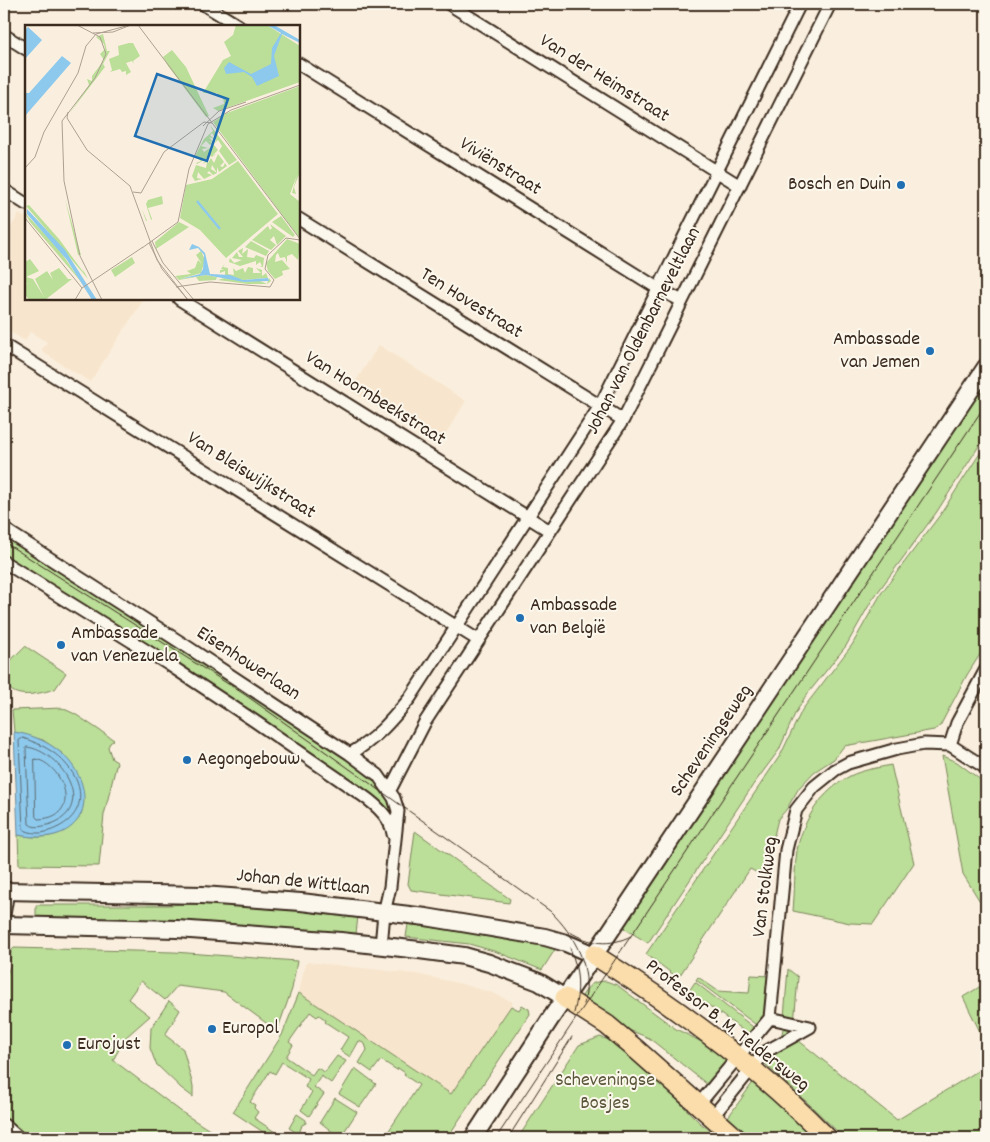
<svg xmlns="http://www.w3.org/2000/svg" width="990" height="1142" font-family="Dekko,sans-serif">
<rect width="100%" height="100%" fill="#faefde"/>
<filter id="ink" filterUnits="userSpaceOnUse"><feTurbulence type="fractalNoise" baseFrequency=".02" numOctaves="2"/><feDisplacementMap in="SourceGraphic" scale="10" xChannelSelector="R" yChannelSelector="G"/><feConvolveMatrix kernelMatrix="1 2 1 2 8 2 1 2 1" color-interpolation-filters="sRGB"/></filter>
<g filter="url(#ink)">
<path fill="#f8e5cd" d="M19 214 26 218V299H144L90 382 41 351 47 342 30 332 25 341 4 328V238Z
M379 345 466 401 438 446 350 390Z
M308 962 416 974 458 983 493 993 513 1002 452 1094 299 993 305 964Z"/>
<path fill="#bbde98" stroke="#7b845b" d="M986 374V435L936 513 872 600 846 646 805 697 795 714 779 750 753 785 648 943 617 924Z
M986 444V645L967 675 940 726 934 730 844 746 834 759 814 772 799 788 786 810 778 819 771 848 769 879 750 869 678 978 646 954 781 754 802 710 852 645 882 592 940 515Z
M4 534 187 649 372 775 387 793 394 814 230 698 4 557Z
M25 646 66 673 55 689C41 693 12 702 6 682 5 677 5 672 7 667 11 659 19 652 25 646Z
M62 708 75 714 114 740 110 743 108 747 112 759 117 762 104 815 99 866 19 865 18 835C45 840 67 837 82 812L63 754 43 740 14 732 12 710Z
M942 756 957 762 986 784V911L963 874Z
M891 765 914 863 873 924 850 923 793 911C795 891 794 870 797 850 803 819 822 791 850 776 862 770 877 768 891 765Z
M415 831 510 899 509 903 411 890 408 884Z
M206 903 294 908 358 916 356 934 179 920 36 918V905H168Z
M408 924 530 942 556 948 542 970 497 952 469 944 406 937Z
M14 948 174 952 297 961 292 989 277 1031 224 992 177 986 165 1000 141 981 128 999 150 1016 126 1037 113 1060 183 1113 222 1138H25L4 1120V982L10 966 11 951Z
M788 969 798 977 793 1036 897 1120 986 1066V1138H844L810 1105 765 1064 772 1050 780 1043 783 1029Z
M751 975 771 976 767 1016 759 1027 696 980 698 977 718 991 749 993Z
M606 981 617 985 676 1029 714 1048 727 1060 708 1085 649 1038 629 1030 582 996C590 984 591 982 606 981Z
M695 982 757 1030 752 1037 689 991Z
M986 983V1044L963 997Z
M299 993 451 1094 511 1006 519 1010 522 1005 529 1009 530 1014 447 1138H384L419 1085 404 1075 405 1073 398 1068 397 1070 381 1060 372 1072 359 1063 367 1050 365 1044 359 1041 350 1057 340 1050 348 1037 325 1022 326 1020 319 1015 317 1017 310 1012 289 1042 293 1045 286 1057 312 1075 317 1068 325 1072 337 1056 346 1061 331 1083 321 1076 314 1087 324 1094 309 1116 301 1110 312 1092 305 1087 309 1079 282 1062 275 1074 270 1071 250 1102 255 1105 254 1108 258 1112 254 1118 284 1138H272L233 1112 282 1035Z
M169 1001 180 1010 165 1035 183 1049 193 1086V1097L181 1088 156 1064 150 1048 151 1028Z
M600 1037 621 1044 700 1123 721 1138H518L579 1045Z
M355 1068 376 1084 360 1107 339 1094Z
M754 1081 817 1138H746L726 1120Z
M335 1098 357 1112 340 1138 320 1122Z
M297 1114 306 1120V1123L302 1125 300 1131 297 1133 289 1128Z"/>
<path fill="#8dc9ed" stroke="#6c899a" d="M14 732C101 745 112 853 18 835Z"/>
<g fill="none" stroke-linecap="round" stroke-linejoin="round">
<path stroke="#5c6a71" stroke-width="1" d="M23 738C37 743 49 748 60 758 88 784 88 818 49 831 41 834 30 834 23 829L19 741Z
M27 747C61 751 97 808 51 824 44 826 35 829 29 824L26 749Z
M35 759C61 762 86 818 38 819L36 817Z"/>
<defs>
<path id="street" d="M203 4 239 26
M449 4 740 186
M4 35 26 49
M299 64 659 289 682 301
M4 190 26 204
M299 219 623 420
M179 299 550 531
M4 345 478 640
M4 529 183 644 350 754 378 775 394 798 398 811 390 887 384 913 381 946
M4 562 168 664 253 720 362 795C375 804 391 817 393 834
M950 745 957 723 986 669
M950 745 986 768
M350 754C376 739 391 721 410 698L600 406 800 4
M390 790 425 722 623 420 830 4
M4 915 8 891
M699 1104 770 1018 786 850 796 810 814 787 835 770 848 763 897 749 924 744 950 745
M713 1116 765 1052 810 1027 770 1018
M4 1125 19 1138"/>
<path id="secondary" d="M4 891 202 895 301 902 426 917 545 937 566 943 594 955
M4 925 177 929 341 941 419 950 464 956 489 963 539 982 565 998
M473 1138 551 1018 607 936 986 367"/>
<path id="primary" d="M594 955C675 1006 760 1069 827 1138
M565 998 607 1025 638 1051 736 1138"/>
</defs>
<use href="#street" stroke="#3b2a1e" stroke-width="15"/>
<use href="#secondary" stroke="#3b2a1e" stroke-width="20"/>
<use href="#primary" stroke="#3b2a1e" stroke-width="22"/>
<use href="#street" stroke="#fbf7ec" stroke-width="11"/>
<use href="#secondary" stroke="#fbf7ec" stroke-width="16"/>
<use href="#primary" stroke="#faddab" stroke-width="19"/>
<path stroke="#3b2a1e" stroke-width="1" d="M4 542 244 694 550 911C575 935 593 968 584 1004
M570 932C590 944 609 947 631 936
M570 948C579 970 580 990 574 1013
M496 1138 986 404
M508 1138 572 1037"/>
</g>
</g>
<g fill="#1f6fb2" stroke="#fbf7ec" stroke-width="2">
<circle cx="901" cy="185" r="5"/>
<circle cx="930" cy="351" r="5"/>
<circle cx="520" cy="618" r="5"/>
<circle cx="61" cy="645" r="5"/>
<circle cx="187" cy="760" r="5"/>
<circle cx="212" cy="1029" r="5"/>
<circle cx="67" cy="1045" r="5"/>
</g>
<g text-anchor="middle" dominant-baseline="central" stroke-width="4" stroke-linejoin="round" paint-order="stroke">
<g font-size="20" fill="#3b2a1e" stroke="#fbf7ec">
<text transform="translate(604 79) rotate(32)">Van der Heimstraat</text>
<text transform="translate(500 167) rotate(32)">Viviënstraat</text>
<text transform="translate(471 304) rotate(32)">Ten Hovestraat</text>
<text transform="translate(644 331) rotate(-63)">Johan van Oldenbarneveltlaan</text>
<text transform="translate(375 399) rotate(32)">Van Hoornbeekstraat</text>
<text transform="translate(251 476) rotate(32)">Van Bleiswijkstraat</text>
<text transform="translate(248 664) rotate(33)">Eisenhowerlaan</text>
<text transform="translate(712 741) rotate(-56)">Scheveningseweg</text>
<text transform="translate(303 883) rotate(6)">Johan de Wittlaan</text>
<text transform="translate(766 887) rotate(-83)">Van Stolkweg</text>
<text transform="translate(727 1026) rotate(38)">Professor B. M. Teldersweg</text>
</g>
<g font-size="20" fill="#3b2a1e" stroke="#fbf7ec" text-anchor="start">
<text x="891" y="185" text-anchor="end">Bosch en Duin</text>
<text x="920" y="340" text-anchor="end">Ambassade<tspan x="920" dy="23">van Jemen</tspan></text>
<text x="530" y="606">Ambassade<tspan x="530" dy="23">van België</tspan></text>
<text x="71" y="634">Ambassade<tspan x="71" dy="23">van Venezuela</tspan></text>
<text x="197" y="760">Aegongebouw</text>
<text x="222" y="1029">Europol</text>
<text x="77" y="1045">Eurojust</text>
</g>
<g font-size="20" fill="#5b573c" stroke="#fbf7ec">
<text x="605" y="1081">Scheveningse<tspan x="605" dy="23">Bosjes</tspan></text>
</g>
</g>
<g transform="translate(25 25)">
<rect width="275" height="275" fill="#faefde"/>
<path d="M211 0H242L275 21V57L193 86 188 83 199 79 198 72H193L192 68H178L198 35 206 31 199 17 208 10ZM78 9 82 26H85L78 39 80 42 44 89 64 60 62 54 67 56V51L79 35 75 29 80 24 79 19 71 12ZM104 18H108L115 31 108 36 109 39 107 36 101 38 106 47 101 50V46L97 47 95 44 85 47 87 45 84 34 94 30 93 21ZM147 25 161 42 184 91 181 92 143 41 138 32ZM275 61V147L269 162 271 169 267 168 272 150 265 169 275 177V214L188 97 202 88ZM185 100 212 135 204 140 194 126 197 121 193 115 190 118 191 114 187 108 185 110 189 114 184 112 188 117 183 116 188 118 185 120 181 116 176 121 183 123 177 124 179 127 189 120 193 125 187 131 192 128 187 132 186 131 172 139 171 138 176 136 170 131 179 114 188 106ZM193 129 199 137 195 141 198 142 200 138 202 141 194 147 192 142V148L187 140 186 144 192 148 188 150 184 146 182 148 187 150 179 154 173 147 172 153 177 154 170 156 167 151 171 140 181 143 182 137 177 139 181 136 183 138 186 133 189 138ZM213 136 253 189 201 233 175 205 155 193 161 160 187 154ZM137 171 138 179 123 183 127 194 126 195 122 196H121L117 184 122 196 126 195 121 179 123 175ZM40 174 56 230H53L51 221ZM4 180 34 214 59 248 57 243 63 254 8 189 1 181ZM0 188 33 223 57 258 5 197ZM256 191 270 210 268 212 247 197ZM154 197 164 202 131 224 130 217ZM245 199 261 211 252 220 249 211 245 215 251 220 246 225 227 215 243 201 245 205 247 203ZM262 214 275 219V230L274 227 273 235 267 229 262 231V238L260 232 255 233 253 228 251 230 250 237 257 235 265 244 257 246 258 250 250 254 243 246 241 238ZM226 216 244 226 241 231 220 222ZM218 223 217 229 223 224 222 232 229 233 231 230 239 233 238 242 234 241H237L235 237 231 240V236L215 241 204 237 205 233 209 238 217 235 207 233 212 227 214 232H218L213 226ZM176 226 180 235 176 248 155 254 181 250 192 252 191 255 174 256 171 252 154 255 150 251 166 249 162 246 170 243 173 235 177 239 171 230ZM107 232 110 238 90 252 86 245ZM5 234 14 246 1 252 8 254 19 272 10 254 22 246 28 255 25 248 34 243 43 254H47L20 275H4L0 269V260L3 258 0 259V237ZM200 238 198 242 203 243V249L209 250 208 243 211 246 218 243 220 248 223 242 228 243V248H236L231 243 237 245V251L241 248 243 253 218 255 200 251V246L195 248V245H199L196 244ZM203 252 219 257 233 255 242 259 244 253 246 256 242 259H223L193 255Z" fill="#bbde98"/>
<path d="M242 0H249L275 15V18L257 9 249 31 254 51 232 61 227 52 219 47 201 49 199 43 204 37 226 49 246 39 247 23 256 8ZM3 2 17 15 0 34V5ZM37 31 46 38 0 91V68H4ZM2 184 40 225 72 275H67L42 235 2 189ZM167 219 174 222 180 228 185 249 205 250 218 255 243 253 244 256 219 257 181 250 155 254 175 249 178 244 179 230 173 223 164 225Z" fill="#8dc9ed"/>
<path fill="none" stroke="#8dc9ed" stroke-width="2.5" d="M172 176 195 204"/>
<path fill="none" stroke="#aea091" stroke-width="1" d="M52 0 75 12 81 29 70 53 37 96 39 156 55 231 77 275M113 0 275 214M68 8 88 7 106 0M43 87 42 93 62 125 105 161 132 235 163 275M178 101 194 86 221 77M0 143 10 132 19 107 53 48 61 21 71 9 105 0M108 167 116 168 139 127 179 97 187 98M0 193 57 263M127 216 138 238 169 275M124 218 137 244 163 275M117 223 153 197 164 144 183 99 206 85 275 60M151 262 185 257 245 262 249 255 240 244 243 230 261 213 275 215M50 275 57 263 118 222"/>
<path fill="#1f6fb2" fill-opacity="0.15" stroke="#1f6fb2" stroke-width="2.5" d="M132 49 203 74 182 136 110 111Z"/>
<rect width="275" height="275" fill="none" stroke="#3b2a1e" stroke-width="2.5"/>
</g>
<rect width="990" height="1142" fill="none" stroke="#fbf7ec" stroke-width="20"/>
<rect x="10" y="10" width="970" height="1122" fill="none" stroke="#3b2a1e" stroke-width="2" filter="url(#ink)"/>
</svg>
